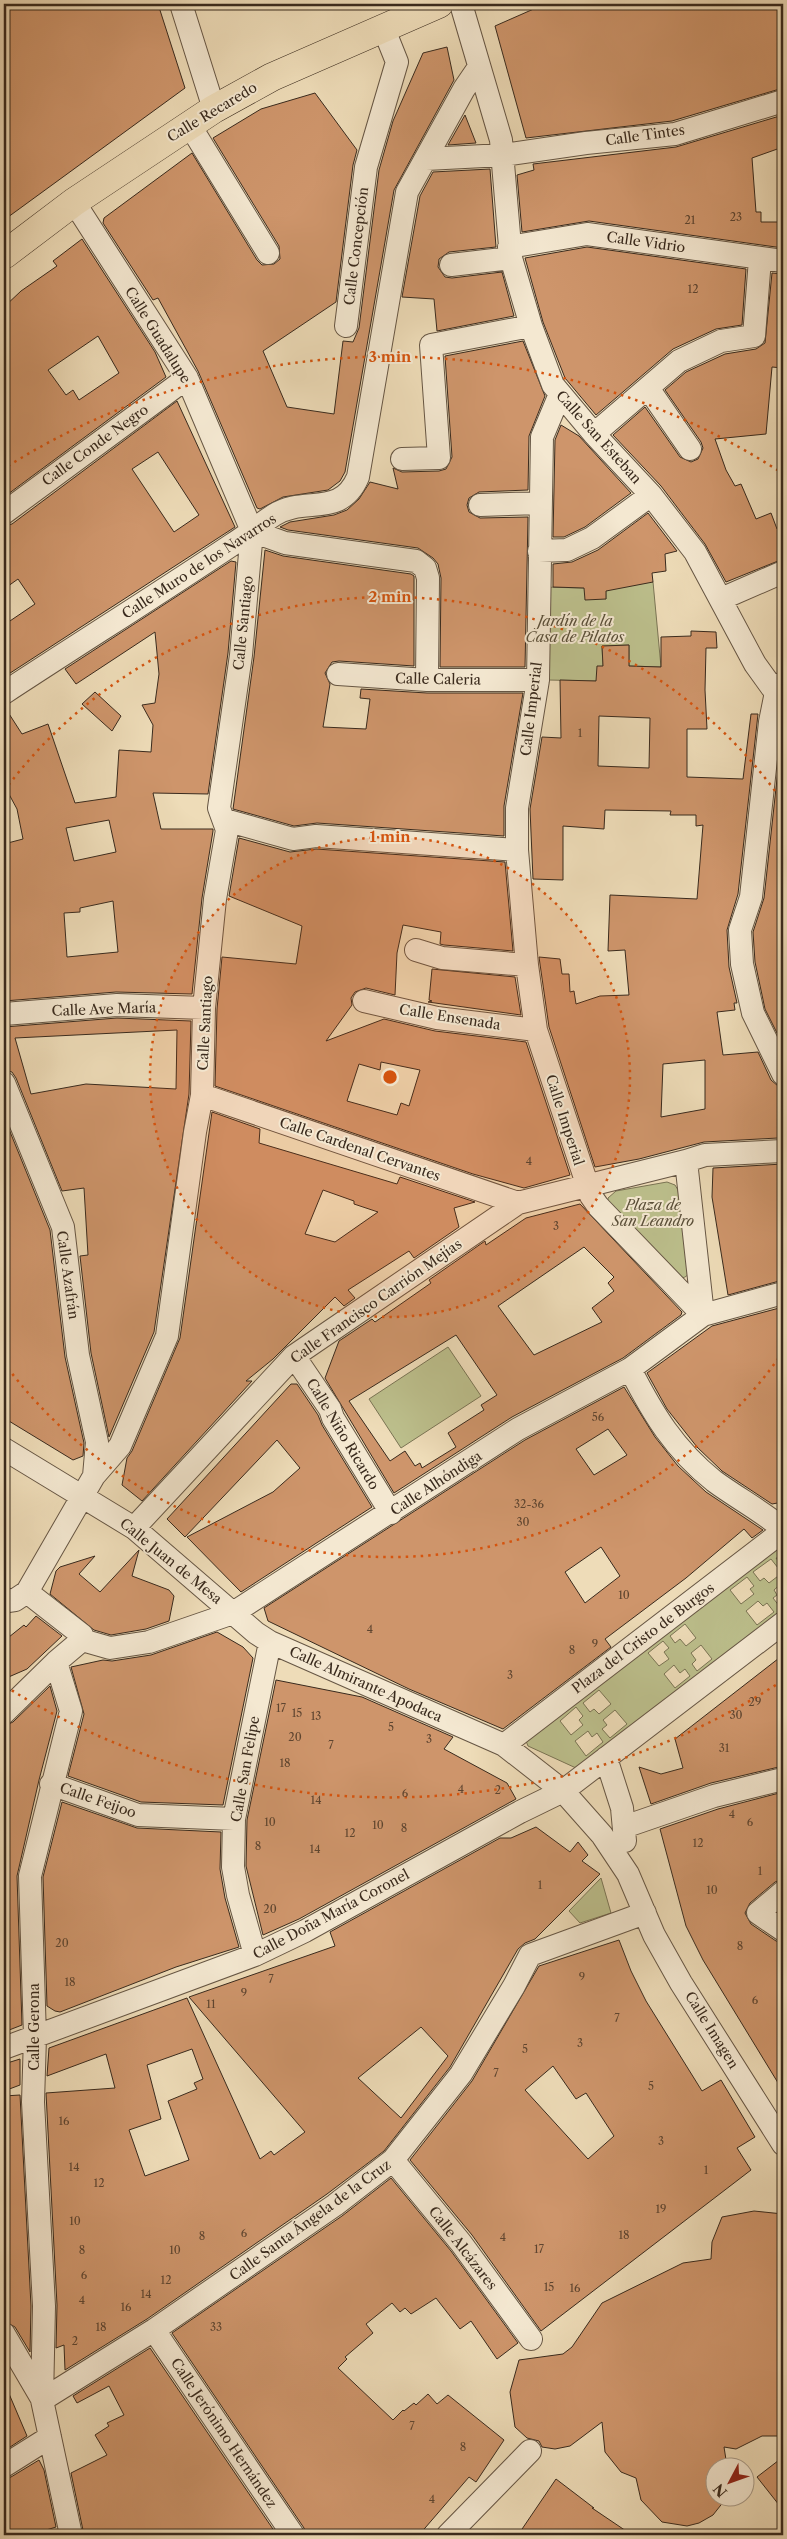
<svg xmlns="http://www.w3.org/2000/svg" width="787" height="2539" font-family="'Libre Caslon Text',serif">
<rect width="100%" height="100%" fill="#eedcb8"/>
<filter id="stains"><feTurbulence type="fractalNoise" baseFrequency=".004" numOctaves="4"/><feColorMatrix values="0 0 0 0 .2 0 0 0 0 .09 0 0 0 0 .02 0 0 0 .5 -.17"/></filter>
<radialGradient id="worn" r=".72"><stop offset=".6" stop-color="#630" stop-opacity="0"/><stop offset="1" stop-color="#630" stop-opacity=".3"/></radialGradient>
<path fill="#bcbf8c" stroke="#7a7454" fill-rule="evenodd" d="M605 567 653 582 661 667 629 666V645L602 646 603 666 596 681 548 680 540 587 584 588 606 599Z
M667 1182 675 1185 678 1190 691 1267C689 1274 687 1278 680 1278L608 1206V1198L616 1191Z
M448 1347 481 1396 401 1448 369 1399Z
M776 1546 783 1550V1557L776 1558 783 1568V1582L774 1590 777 1595 773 1598 780 1607 783 1605V1616L576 1768 528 1746 526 1741ZM771 1559 782 1573 769 1583 764 1578 760 1581 753 1572ZM747 1577 754 1586 750 1589 754 1594 741 1604 730 1590ZM758 1601 763 1606 767 1603 774 1612 757 1625 746 1611ZM685 1624 696 1638 686 1646 680 1639 675 1643 670 1636ZM663 1641 669 1648 664 1652 669 1659 659 1666 648 1653ZM701 1645 712 1659 697 1671 692 1664 696 1660 691 1653ZM674 1665 680 1673 685 1669 690 1676 675 1688 664 1674ZM599 1690 611 1704 599 1714 594 1709 590 1712 583 1703ZM576 1707 583 1716 579 1720 583 1725 571 1735 560 1721ZM615 1710 627 1724 610 1738 602 1729 607 1725 603 1720ZM588 1731 592 1737 597 1733 603 1742 586 1756 575 1741Z
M601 1878 611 1913 580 1923 569 1911Z"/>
<path fill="#ce956b" stroke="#392a1d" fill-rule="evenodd" d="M4 4H158L185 88 4 220Z
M545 4H783V88L672 121 526 138 495 26Z
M447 47 454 80 394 190 345 472 340 481 328 490 283 497 260 509 257 508 198 371 158 298 153 300 103 223 104 218 192 153 257 260 262 265 274 264 280 259 279 246 213 138 261 109 315 93 357 150 353 165 336 302 263 351 287 407 334 414 343 341 353 342 359 328 379 170 393 121 423 53Z
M465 115 476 143 448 145Z
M783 115V147L752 158 756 212H761V222H783V248L589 221 522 232 517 175 534 170 533 164 676 147Z
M490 169 496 247 449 252 439 259 438 267 445 277 452 278 502 272 514 316 437 331 434 299 402 297 420 196 433 172Z
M82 239 155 352 166 377 4 497V307L21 291 57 266 53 261ZM98 336 119 373 79 400 73 390 66 395 48 370Z
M587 247 746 269 742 325 716 329 673 349 596 415 565 378 543 322 525 258Z
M772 273 783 274 780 342 783 343V368L772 367 766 434 715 439 726 470 735 486 741 484 756 519 771 513 777 529 783 526V559L726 582 705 544 661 486 613 435 645 407 680 457 691 462 698 459 703 448 701 442 665 390 686 372 725 354 756 349 765 343Z
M523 341 545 396 529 436 528 490 479 492 469 498 467 505 469 512 480 518 528 517 525 667H440L441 578 438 564 433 558 418 548 288 530 280 527 290 522 334 515 347 510 359 499 370 482 398 489 393 468 402 472 439 471 446 469 452 457 445 356Z
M177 401 235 527 4 677V625L35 604 18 579 4 589V526L12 524ZM158 452 199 515 174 532 132 469Z
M561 425 579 436 631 493 585 527 564 537H553L555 440Z
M648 513 677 551 665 554 666 571 652 573 653 582 606 591V599L585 600 584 588 553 587V564L572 562 598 550Z
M265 550 283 556 411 574 414 576V666L339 661 332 662 325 673 330 684 323 727 366 729 370 699 360 698 361 689 427 693H523L504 806V836L317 823 294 826 233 809 254 657Z
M231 561 236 562 228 653 208 794 153 793 161 829H213V831L202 898 192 994 116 992 4 1001V844L23 839 17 809 4 785V706L22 734 48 724 75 803 116 797 119 750 151 752 153 725 142 705 155 703 159 674 155 632 76 684 65 669ZM109 820 116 852 74 861 66 828ZM113 901 118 952 67 957 64 913 80 912V908Z
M691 631 716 632 717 648H706L705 690 707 729H687V777L743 779 751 714H758L738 894 727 930 729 967 737 1003H734L735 1010 717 1012 723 1055 758 1052 771 1080 778 1086V1138L704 1142 639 1159 595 1167 549 1027 539 957 560 959 562 974H569L570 992 574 991 576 1004 600 996 629 995 625 950 608 951 610 895 697 899 703 825 696 826V815H670L671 811 605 810 604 829 563 826V880L533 879 530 809 542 737 561 738 560 680 596 681 597 666H603L602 646 629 645V666L661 667V637L691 636ZM599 716 650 718 649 768 598 766ZM705 1060V1109L661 1117 663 1064Z
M95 692 121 716 112 731 82 704Z
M783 724V1045L765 1009 755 962 753 932 764 898Z
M239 838 290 852 316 849 505 862 513 951 444 945 440 944 441 932 403 925 397 953 395 995 366 988 355 992 351 998 352 1005 326 1041 384 1019 435 1031 526 1042 570 1175 524 1188 473 1174 215 1086 217 1009 222 957 296 964 302 926 229 896ZM381 1062 420 1070 409 1106 401 1103 397 1115 347 1101 359 1064 380 1070Z
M432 969 515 977 521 1015 428 1002 432 1001 429 1000Z
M117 1018 191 1021 189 1094 154 1332 109 1437 91 1353 80 1256 88 1255 84 1188 62 1191 16 1078 12 1072 4 1070V1027ZM177 1030 176 1089 86 1084 31 1094 15 1038Z
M212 1112 260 1129 259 1143 397 1184 400 1177 475 1202 454 1208 459 1227 414 1258 409 1251 348 1290 355 1298 344 1306 335 1297 273 1359 246 1381H252L142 1501 122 1485 127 1458 132 1451 180 1338ZM323 1190 354 1201V1204L378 1212 335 1242 305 1234Z
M4 1117 50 1230 65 1357 84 1443 83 1456 73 1460 4 1418Z
M783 1164V1280L728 1295 712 1197 713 1168Z
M580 1204 682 1312 681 1315 623 1358 512 1417 394 1493 325 1378 339 1341 372 1319 375 1322 431 1283 429 1280 485 1241 486 1245 526 1218ZM584 1247 614 1277 608 1283 614 1291 592 1308 602 1322 534 1355 498 1306ZM456 1335 497 1395 481 1405 484 1410 448 1433 456 1447 422 1468 420 1463 415 1466 405 1451 390 1461 349 1401Z
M783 1307V1502L772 1504 722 1471 697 1447 667 1409 647 1373 712 1326Z
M291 1384H297L318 1415 322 1425 372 1507 241 1592 187 1537 273 1492 300 1468 277 1440 185 1537 167 1519Z
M624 1387 655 1437 678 1466 706 1492 763 1530 752 1538 744 1529 686 1578 605 1639 611 1647 503 1729 409 1689 268 1621 264 1608 525 1440ZM608 1429 627 1455 594 1475 576 1449ZM601 1547 620 1576 585 1603 565 1572Z
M139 1550 132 1576 169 1590 174 1596 169 1621 146 1629 111 1635 94 1630 50 1594 56 1571 60 1567 95 1556 79 1574 100 1592Z
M36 1616 62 1636 27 1669 4 1679V1641L24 1625 26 1627Z
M217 1632 243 1647 253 1658 223 1805 141 1802 68 1776 84 1714 71 1667 103 1660 112 1661 151 1655Z
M783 1655V1766L711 1783 651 1804 639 1767 661 1774 683 1768 675 1739Z
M276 1680 362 1697 453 1737 444 1749 507 1783 516 1799 299 1919 263 1935 246 1866 247 1820Z
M50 1686 57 1711 39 1780 17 1876 22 2025 4 2032V1726L13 1722Z
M783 1792V1879L775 1882 750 1903 745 1913 751 1924 776 1941 783 1943V2091L703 1960 686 1926 660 1829 718 1809Z
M62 1802 137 1828 221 1832 220 1869 225 1898 239 1947 176 1967 60 2012 55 2011 47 2006 43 1877Z
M536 1827 570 1852 578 1842 588 1855 582 1861 600 1874 535 1939 525 1943 518 1949 450 2067 384 2151 327 2194 147 2319 65 2370 64 2345 56 2348 57 2305 46 2093 115 2088 106 2054 47 2076 49 2048 187 1998 260 2159 271 2151 274 2155 305 2132 189 1997 335 1946 330 1932 500 1838H511ZM421 2027 448 2056 401 2118 358 2078ZM192 2049 203 2079 194 2083 197 2089 168 2101 189 2160 145 2176 129 2130 161 2119 147 2065Z
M619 1940 631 1971 646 2001 702 2091 721 2080 755 2137 737 2148 751 2170 541 2331 472 2235 410 2160 472 2081 539 1966ZM553 2066 576 2099 586 2093 614 2136 588 2159 525 2090Z
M20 2059V2085L4 2091V2064Z
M20 2095 31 2306 30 2352 15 2327 4 2321V2096Z
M391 2178 451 2251 518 2343 497 2359 471 2321 460 2329 436 2298 411 2314 405 2308 400 2312 392 2303 366 2324 373 2333 345 2357 347 2359 338 2368 393 2420 403 2410 404 2411 414 2403 416 2405 428 2394 437 2404 448 2395 504 2440 476 2482 469 2477 419 2535H306L304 2528 172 2333 342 2216Z
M754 2211 783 2214V2436H762L736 2449 724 2447 727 2466H714V2496H728L713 2515 699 2523 687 2526 662 2522 641 2500 636 2478 621 2472 605 2452 602 2422 570 2446 555 2449 542 2447 539 2441 527 2438 515 2427 510 2392 519 2360 563 2354 572 2347 602 2303 683 2263 711 2259 712 2242 722 2217Z
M150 2348 277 2535H84L71 2473 107 2455 95 2435 109 2426 107 2423 124 2415 109 2386 77 2403 73 2396Z
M4 2382 27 2436 4 2451Z
M783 2457V2510L757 2477Z
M39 2460 44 2470 56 2527 30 2535H4V2479L11 2477Z
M556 2479 594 2508H592L632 2535H518Z"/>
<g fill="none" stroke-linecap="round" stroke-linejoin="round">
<defs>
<path id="minor" d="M181 4 214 109
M461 4 501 140 511 258 531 326 553 385 594 434 651 495 695 552 755 664 783 703
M189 124 268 253
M426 159 503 155 586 143 675 134 783 101
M509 247 587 234 783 261
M451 265 511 258
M346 326 366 167 397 62 383 27
M648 388 690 449
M560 394 542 437 538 680 517 808V850L527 965 536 1030 591 1196 598 1206 703 1315
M594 434 679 361 721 341 754 336 760 259
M402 459 439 458 431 345 531 326
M480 505 540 503
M4 513 187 378
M252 531 285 543 416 561 425 568 428 578 427 680
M539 551 567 550 592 538 651 495
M721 599 783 572
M338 674 427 680H538
M781 684 776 692 770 722 751 897 740 930 742 964 753 1013 783 1074
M4 693C80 643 157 595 233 544 247 535 260 524 274 515 305 495 340 519 358 477L407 192 464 89 479 67
M225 820 293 839 316 836 517 850
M416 950 442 958 527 965
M364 1001 437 1018 536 1030
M4 1014 117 1005 204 1008
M4 1083 63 1227 78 1355 97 1442 94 1476
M202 1095 518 1203
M686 1161 705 1155 783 1151
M294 1356 330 1409 333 1418 391 1513
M630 1369C653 1414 674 1449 714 1481 737 1498 762 1511 783 1529
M4 1449 134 1528 256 1633 270 1642 504 1745 563 1791 602 1835 628 1874 654 1935 681 1983 783 2144
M134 1528 294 1356 518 1203 686 1161 703 1315
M27 1592 82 1635V1640
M4 1598 8 1601 15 1600 27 1592 94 1476 120 1446 167 1336 195 1132 202 1095 204 1008 215 899 227 830 219 808 241 655 252 531 187 378 74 202
M82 1640 110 1648 149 1642 233 1613 518 1429 630 1369 703 1315 783 1293
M56 1662 71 1711 30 1876 35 2037 33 2102 44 2306 42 2400 71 2535
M4 1713 56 1662 82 1640
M504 1745 783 1531
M606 1758 622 1808 625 1841
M51 1784 138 1815 234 1819
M624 1827 714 1796 783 1779
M783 1892 758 1913 783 1930
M255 1955 238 1895 233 1867 234 1819 270 1642
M4 2048 255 1955 305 1931 520 1812 563 1791 783 1623
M393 2160 461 2243 531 2339
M154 2330 293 2535
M4 2334 42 2399
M42 2400 154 2330 335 2205 393 2160 461 2074 514 1986 530 1955 645 1913
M4 2466 50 2437
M448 2535 530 2451"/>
<path id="major" d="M4 255 74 202 214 109 272 77 439 4"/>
</defs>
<use href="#minor" stroke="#665644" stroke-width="24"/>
<use href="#major" stroke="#392a1d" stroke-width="29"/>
<use href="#minor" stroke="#f4e8d1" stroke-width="22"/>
<use href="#major" stroke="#eedcb8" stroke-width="28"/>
</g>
<circle cx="390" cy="1077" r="240" fill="#d6540e" fill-opacity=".12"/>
<g fill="none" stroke="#d6540e" stroke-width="2.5" stroke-dasharray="2.5 5">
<circle cx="390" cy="1077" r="240"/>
<path d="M783 1352A480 480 0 0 1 4 1363M4 791A480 480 0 0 1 783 802"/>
<path d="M782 1681A720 720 0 0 1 8 1688M8 466A720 720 0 0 1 782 473"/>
</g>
<g text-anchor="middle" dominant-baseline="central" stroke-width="4" stroke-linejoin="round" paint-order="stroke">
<g font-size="11" fill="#5e4530">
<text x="736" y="217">23</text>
<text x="690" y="220">21</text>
<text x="693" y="289">12</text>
<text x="580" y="733">1</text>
<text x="529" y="1161">4</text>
<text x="556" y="1226">3</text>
<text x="598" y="1417">56</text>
<text x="529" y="1504">32-36</text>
<text x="523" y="1522">30</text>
<text x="624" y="1595">10</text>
<text x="370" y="1629">4</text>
<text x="595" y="1644">9</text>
<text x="572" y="1650">8</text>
<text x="510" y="1675">3</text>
<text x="755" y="1702">29</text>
<text x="281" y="1708">17</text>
<text x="297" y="1713">15</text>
<text x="736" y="1715">30</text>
<text x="316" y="1716">13</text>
<text x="391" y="1727">5</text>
<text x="295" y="1737">20</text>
<text x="429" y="1739">3</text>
<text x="331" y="1745">7</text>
<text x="724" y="1748">31</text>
<text x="285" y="1763">18</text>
<text x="461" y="1789">4</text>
<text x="498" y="1790">2</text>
<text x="405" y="1793">6</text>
<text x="316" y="1800">14</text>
<text x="732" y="1814">4</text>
<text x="270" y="1822">10</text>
<text x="750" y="1822">6</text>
<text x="378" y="1825">10</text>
<text x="404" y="1828">8</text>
<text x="350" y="1833">12</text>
<text x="698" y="1843">12</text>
<text x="258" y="1846">8</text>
<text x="315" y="1849">14</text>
<text x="760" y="1871">1</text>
<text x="540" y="1885">1</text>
<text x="712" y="1890">10</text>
<text x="270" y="1909">20</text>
<text x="62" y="1943">20</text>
<text x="740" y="1946">8</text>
<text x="582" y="1977">9</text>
<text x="271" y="1979">7</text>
<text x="70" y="1982">18</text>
<text x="244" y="1993">9</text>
<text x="755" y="2000">6</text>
<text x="211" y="2004">11</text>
<text x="617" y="2018">7</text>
<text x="580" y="2043">3</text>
<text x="525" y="2049">5</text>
<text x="496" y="2073">7</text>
<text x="651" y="2086">5</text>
<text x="64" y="2121">16</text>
<text x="661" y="2141">3</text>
<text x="74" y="2167">14</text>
<text x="706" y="2170">1</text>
<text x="99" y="2183">12</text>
<text x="661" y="2209">19</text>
<text x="75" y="2221">10</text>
<text x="244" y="2233">6</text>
<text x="624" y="2235">18</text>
<text x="202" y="2236">8</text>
<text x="503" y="2237">4</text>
<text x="539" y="2249">17</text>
<text x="82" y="2250">8</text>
<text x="175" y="2250">10</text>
<text x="84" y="2275">6</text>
<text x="166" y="2280">12</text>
<text x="549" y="2287">15</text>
<text x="575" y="2288">16</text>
<text x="146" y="2294">14</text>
<text x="82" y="2300">4</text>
<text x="126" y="2307">16</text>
<text x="101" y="2327">18</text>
<text x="216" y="2327">33</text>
<text x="75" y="2341">2</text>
<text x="412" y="2426">7</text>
<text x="463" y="2447">8</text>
<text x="432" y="2499">4</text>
</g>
<g font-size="14" fill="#392a1d" stroke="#f4e8d1">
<text transform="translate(212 112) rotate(-31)">Calle Recaredo</text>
<text transform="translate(645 135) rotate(-8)">Calle Tintes</text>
<text transform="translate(646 242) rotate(8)">Calle Vidrio</text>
<text transform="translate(356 246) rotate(-83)">Calle Concepción</text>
<text transform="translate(158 335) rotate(58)">Calle Guadalupe</text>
<text transform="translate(599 437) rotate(48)">Calle San Esteban</text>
<text transform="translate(95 445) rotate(-36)">Calle Conde Negro</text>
<text transform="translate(199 566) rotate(-33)">Calle Muro de los Navarros</text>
<text transform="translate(243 623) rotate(-84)">Calle Santiago</text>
<text transform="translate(438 679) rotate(1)">Calle Caleria</text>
<text transform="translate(531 709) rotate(-83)">Calle Imperial</text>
<text transform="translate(104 1009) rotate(-2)">Calle Ave María</text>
<text transform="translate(450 1017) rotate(9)">Calle Ensenada</text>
<text transform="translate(205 1023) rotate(-87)">Calle Santiago</text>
<text transform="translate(565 1120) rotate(72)">Calle Imperial</text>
<text transform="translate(360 1149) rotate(19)">Calle Cardenal Cervantes</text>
<text transform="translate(68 1275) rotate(82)">Calle Azafrán</text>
<text transform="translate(376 1301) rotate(-35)">Calle Francisco Carrión Mejías</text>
<text transform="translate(343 1434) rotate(59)">Calle Niño Ricardo</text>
<text transform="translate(436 1483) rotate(-33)">Calle Alhóndiga</text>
<text transform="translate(171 1561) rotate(39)">Calle Juan de Mesa</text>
<text transform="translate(643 1638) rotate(-37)">Plaza del Cristo de Burgos</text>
<text transform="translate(366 1684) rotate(24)">Calle Almirante Apodaca</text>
<text transform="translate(245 1769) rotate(-80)">Calle San Felipe</text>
<text transform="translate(98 1800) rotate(19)">Calle Feijoo</text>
<text transform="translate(331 1914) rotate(-28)">Calle Doña María Coronel</text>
<text transform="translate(34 2027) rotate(-90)">Calle Gerona</text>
<text transform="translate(712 2030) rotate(58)">Calle Imagen</text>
<text transform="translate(310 2220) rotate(-36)">Calle Santa Ángela de la Cruz</text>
<text transform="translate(463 2248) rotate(52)">Calle Alcázares</text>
<text transform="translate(224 2433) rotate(56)">Calle Jerónimo Hernández</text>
</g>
<g font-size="14" font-style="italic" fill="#5a4f39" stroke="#f4e8d1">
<text x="575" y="621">Jardín de la<tspan x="575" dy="16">Casa de Pilatos</tspan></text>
<text x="653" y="1205">Plaza de<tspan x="653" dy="16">San Leandro</tspan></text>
</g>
</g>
<circle cx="390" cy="1077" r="8" fill="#d6540e" stroke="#f4e8d1" stroke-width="2.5"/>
<g font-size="15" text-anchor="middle" font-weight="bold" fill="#d6540e" stroke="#f4e8d1" stroke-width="4" stroke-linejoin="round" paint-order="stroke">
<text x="390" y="362">3 min</text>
<text x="390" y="602">2 min</text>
<text x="390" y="842">1 min</text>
</g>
<rect width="787" height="2539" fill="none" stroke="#eedcb8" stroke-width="20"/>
<rect x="5" y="5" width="777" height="2529" fill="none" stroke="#392a1d" stroke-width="2.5"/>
<rect x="10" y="10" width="767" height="2519" fill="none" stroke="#392a1d"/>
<g transform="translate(730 2482) rotate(229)"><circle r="24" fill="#f4e8d1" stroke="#a99c89"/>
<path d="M0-4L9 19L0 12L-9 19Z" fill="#8f2418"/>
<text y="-8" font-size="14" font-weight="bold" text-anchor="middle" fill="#392a1d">N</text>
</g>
<rect width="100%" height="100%" filter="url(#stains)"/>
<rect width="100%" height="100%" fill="url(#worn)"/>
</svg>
